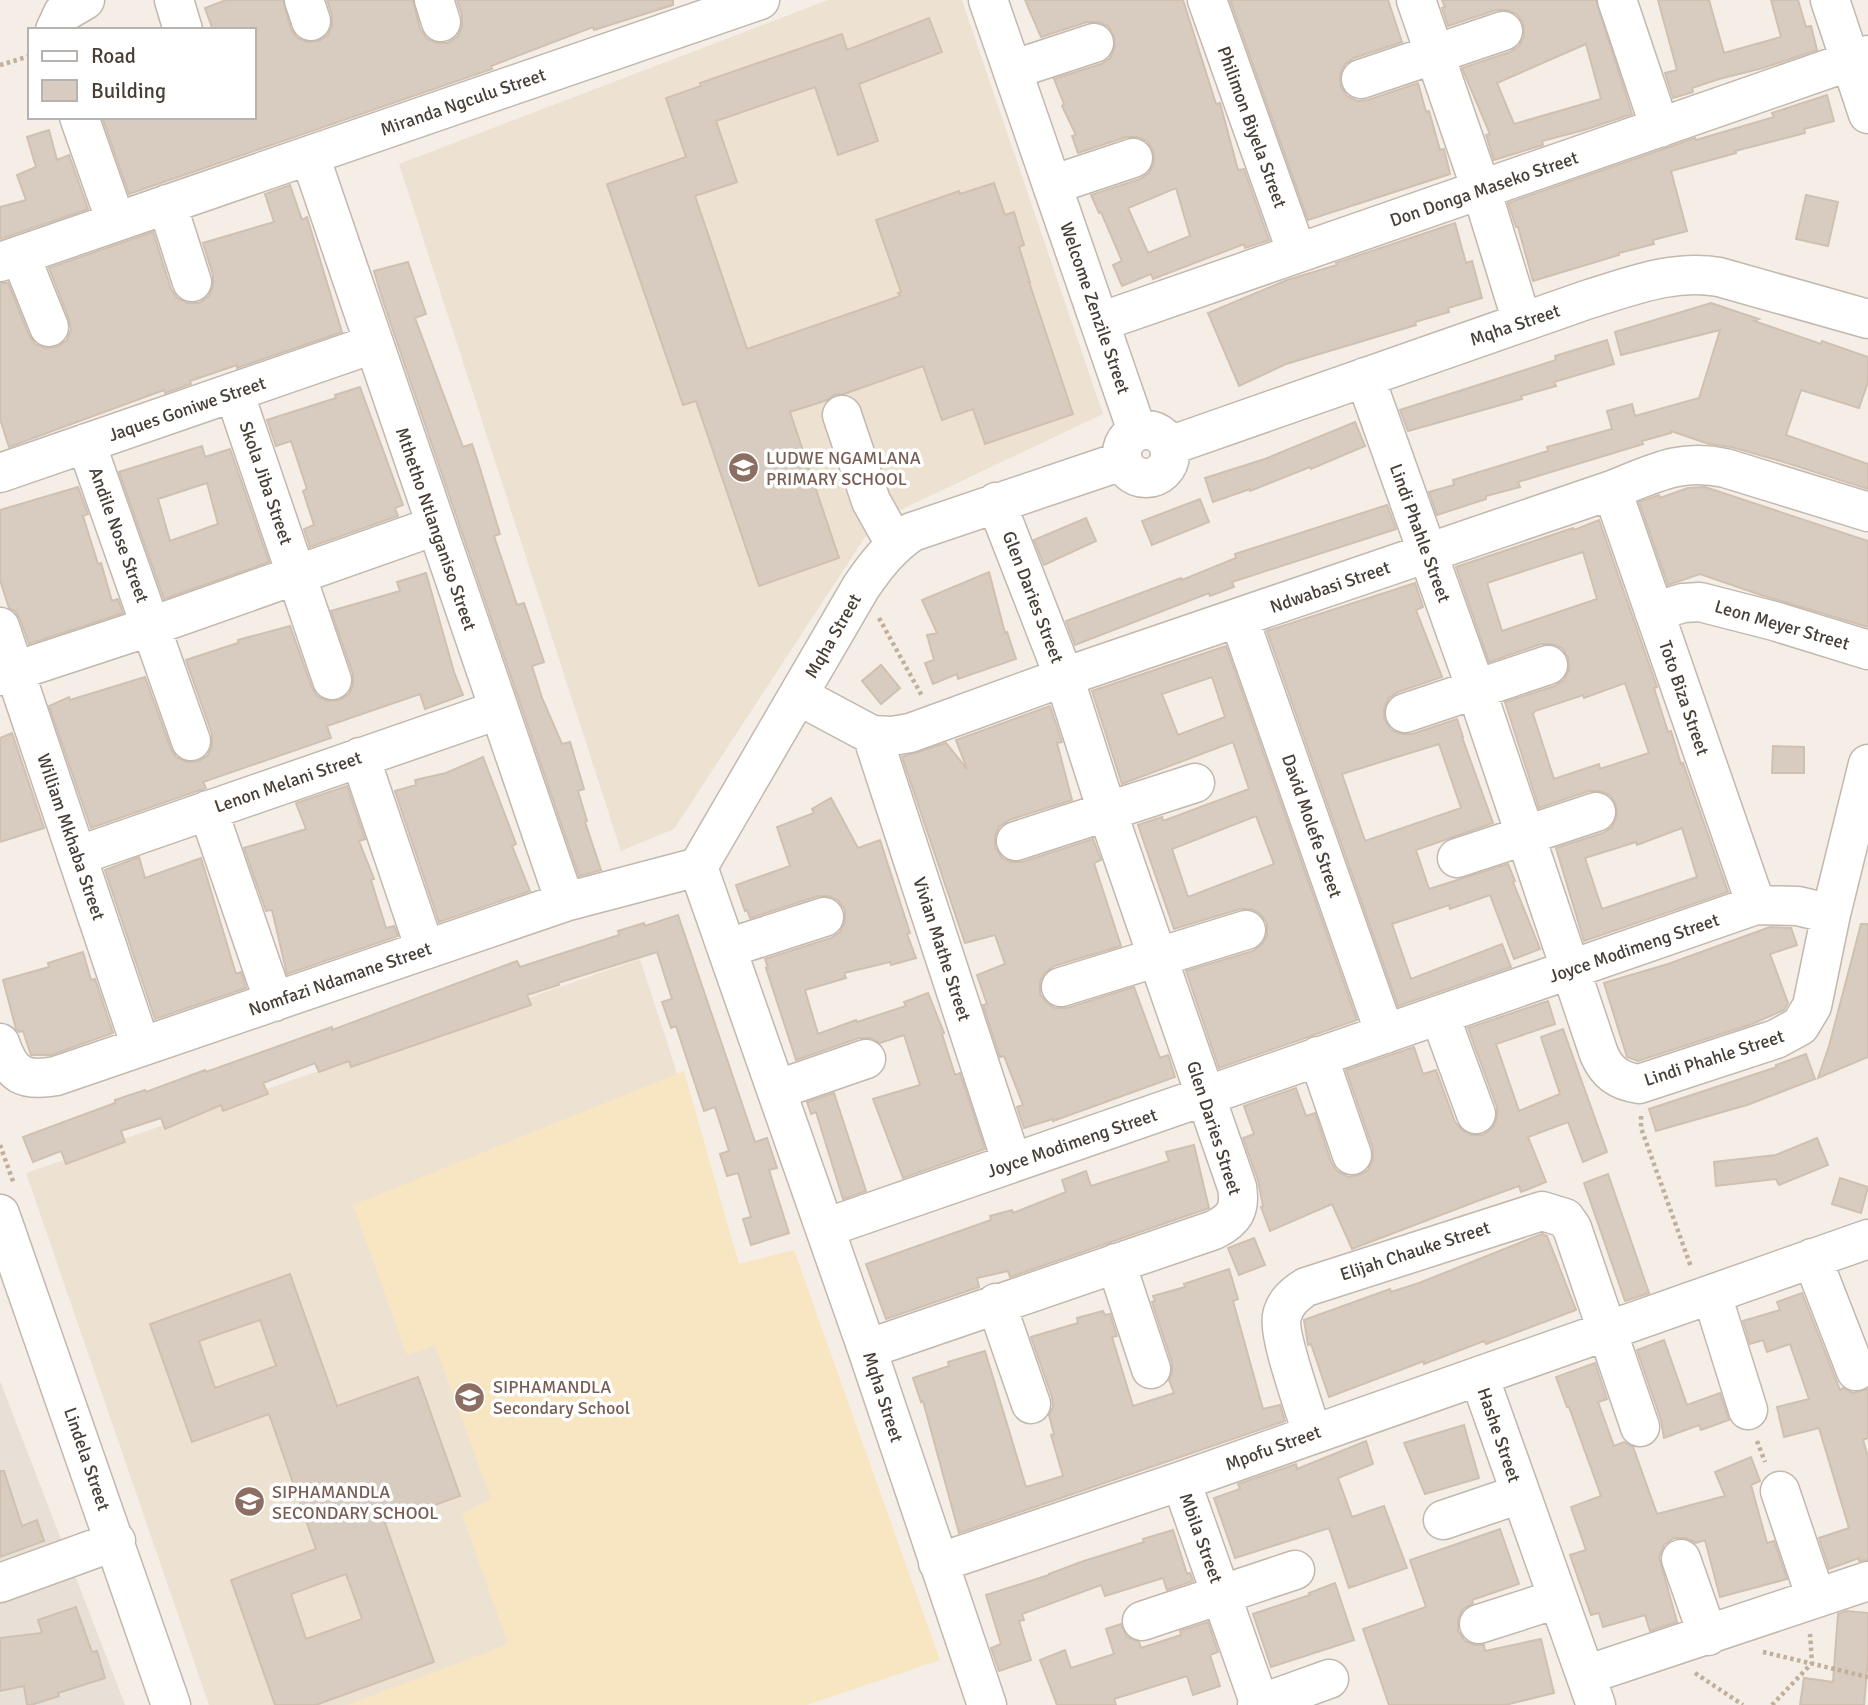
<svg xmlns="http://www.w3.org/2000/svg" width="1868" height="1705" font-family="Signika,sans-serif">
<rect width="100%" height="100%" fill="#f4eee7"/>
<path fill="#e8e0d6" d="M0 1381 125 1705H0Z"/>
<path fill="#ede2d1" d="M828 0H962L1103 414 875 522 674 829 621 851 399 164Z
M640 959 739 1264 794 1250 907 1645 749 1705H209L26 1173Z"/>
<path fill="#f8e6c3" d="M684 1071 739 1264 794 1250 940 1660 807 1705H348L508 1644 462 1514 491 1499 435 1345 407 1355 353 1205Z"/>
<path fill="#d8ccc0" stroke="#d0c0b0" stroke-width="2" fill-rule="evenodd" d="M226 0H283L291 29 297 38 307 42 319 41 328 35 332 26V15L327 0H413L420 29 427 39 437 43H448L458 36 462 27V15L457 0H673V5L594 30 593 27 491 66 492 69 129 194 102 117H254V30H213L205 8Z
M1025 0H1183L1216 104 1220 103 1238 170 1244 169 1269 240 1245 248 1244 244 1153 279 1151 274 1122 286 1113 265 1122 261 1101 212 1099 213 1091 195 1140 179 1149 173 1154 163 1153 150 1147 141 1137 137H1126L1078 153 1072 136 1076 135 1062 106 1064 104 1054 79 1101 64 1110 58 1115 47 1114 36 1108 26 1098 22H1087L1041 37ZM1176 188 1190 236 1148 253 1128 208Z
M1230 0H1388L1402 42 1354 58 1345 64 1340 74 1341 87 1347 96 1357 101 1368 100 1418 83 1426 112 1429 111 1440 150 1444 149 1450 174 1308 220Z
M1442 0H1596L1632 114 1584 130 1542 141 1543 145 1494 160 1486 135 1490 134 1462 68 1510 52 1519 46 1524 36 1523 23 1517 14 1507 10H1496L1448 26 1442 8 1445 7ZM1586 44 1601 99 1514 124 1497 83Z
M1658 0H1709L1724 53 1781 37 1771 0H1798L1806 27 1811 26 1817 50 1763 68 1719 79 1692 88 1693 92 1673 98 1665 73 1677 70Z
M929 18 942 52 859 84 878 141 838 155 815 87 716 121 737 182 695 196 747 349 900 296 898 293 901 292 876 220 959 191 960 194 994 183 1005 215 1014 212 1024 245 1019 247 1030 282H1029L1073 414 985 444 973 409 942 420 923 366 844 394 834 395 827 400 790 412 839 558 759 586 696 401 683 405 607 184 686 157 666 98 701 86 700 83 842 34 847 50Z
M1827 95 1834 121 1804 129 1805 133 1735 151 1736 153 1671 171 1687 231 1653 240 1654 244 1619 253V255L1533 281 1518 227H1516L1508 203 1695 138 1696 140 1774 117 1772 113Z
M49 130 57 160 69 155 88 209 0 239V207L26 200 17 175 36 167 27 137Z
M290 185 302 220 307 217 342 332 237 368V365L190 381 191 384 165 393 164 390 9 447 0 419V283H8L29 335 35 344 45 348 57 347 67 340 71 329 69 319 49 268 153 232 171 289 177 298 187 303H199L209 296 213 286V275L203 243 274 222 265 194Z
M1806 195 1838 202 1828 246 1796 239Z
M1455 223 1466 263 1472 261 1482 298 1448 308 1449 312 1415 322 1416 325 1286 364 1239 386 1208 313 1287 280 1337 265 1336 263Z
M408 262 426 314 415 318 463 447 472 444 478 462 500 534 494 536 517 605 524 603 544 662 532 666 542 698 562 744 570 742 584 789 578 791 587 821 585 822 601 870 579 876 382 298 374 271Z
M1711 303 1759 319 1754 321 1821 344 1822 341 1868 357V382L1859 408 1801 390 1786 435 1868 464V489L1777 460 1731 447 1709 444 1671 431V433L1642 441 1643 444 1518 482 1520 487 1486 496V499L1437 515 1429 492 1454 485 1453 480 1548 451 1547 447 1612 429 1607 411 1632 404 1635 416 1699 398 1720 330 1621 355 1615 332Z
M1607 340 1614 364 1554 382 1556 386 1521 396 1522 399 1408 431 1400 410 1556 360 1555 356Z
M360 387 403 505 395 508 398 516 310 547 304 529 314 525 303 491 307 489 291 441 276 446 267 420 336 398 335 395Z
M1355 422 1365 446 1311 469 1310 467 1250 491V489L1213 502 1205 478 1265 459Z
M202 446 205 457 230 449 269 562 164 599 119 472ZM207 483 218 524 170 541 158 499Z
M78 487 88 514 83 516 98 564 101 563 112 601 118 599 123 613 29 644 20 619 15 611 9 608 0 580V510Z
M1705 487 1868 541V627L1761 595 1700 574 1668 585 1639 502 1659 495 1660 498 1688 488Z
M1200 499 1209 522 1152 545 1142 521Z
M1387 505 1396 529 1232 582 1234 587 1210 596 1209 593 1075 645 1066 621 1181 578 1182 580 1236 558 1235 554Z
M1086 518 1096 541 1044 565 1034 540Z
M1599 520 1657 687 1654 688 1668 732 1671 731 1681 764 1683 763 1728 892 1584 941 1556 848 1603 833 1612 827 1617 816 1616 805 1610 795 1600 791H1589L1539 808 1505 702 1555 686 1564 680 1569 670 1568 657 1562 648 1552 644H1541L1489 662 1456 567 1573 528 1574 530ZM1583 552 1597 599 1502 631 1487 583ZM1625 683 1649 753 1600 769 1599 764 1554 779 1533 714 1535 711 1583 695 1584 698ZM1682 828 1697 877 1602 909 1585 858 1636 842 1637 845Z
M989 572 1005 633 1007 632 1016 659 958 679 957 674 933 684 925 663 934 660 927 635 937 633 922 600Z
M426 573 454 672 463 695 425 709 420 694 327 726 331 738 203 782 206 788 91 828 49 706 69 697 70 700 145 677 171 749 176 757 186 762 199 761 208 755 212 746V734L186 660 238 643V640L290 626 312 688 317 696 327 701 340 700 349 694 353 685V674L331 611 400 591 397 582Z
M1415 583 1423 607 1416 610 1442 677 1398 692 1389 698 1384 708V719L1391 730 1401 734H1412L1457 719 1463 737H1462L1493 823 1416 850 1429 889 1508 864 1515 881 1513 882 1540 949 1514 959 1490 895 1450 909 1449 905 1392 924 1411 979 1502 944 1511 967 1398 1006 1267 631ZM1439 744 1461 808 1365 841 1342 774Z
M1226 646 1357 1020 1219 1068 1186 971 1253 951 1262 944 1267 936V923L1260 914 1252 909H1240L1174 929 1138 825 1162 817 1163 821 1249 789 1233 742 1122 784 1092 691ZM1212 677 1225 717 1178 735 1162 694ZM1256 816 1274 864 1188 897 1172 849Z
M881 665 900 688 881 704 862 681Z
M1050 706 1062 742 1057 743 1072 800 1009 820 999 827 995 836V847L1002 858 1011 862H1022L1093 839 1101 860 1094 863 1121 946 1054 966 1045 973 1040 981V994L1047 1003 1055 1008H1067L1134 987 1160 1058 1168 1055 1175 1077 1053 1121V1119L1024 1128 1017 1107 1023 1105 1004 1056 1000 1057 983 1005 987 1004 977 975 1005 964 995 935 965 943 902 757 946 743 967 769 956 740Z
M12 733 44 828 0 842V738Z
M1773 746 1804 747V773H1772Z
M483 757 516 844 512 846 530 891 439 922 395 791 416 785 415 780 446 773Z
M347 786 365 839 359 841 374 879 371 880 386 928 394 926 398 936 287 974 272 910 266 911 244 848 306 829 296 803Z
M831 798 858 848 880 840 910 933 907 934 916 958 891 965 890 962 844 973 846 978 805 990 818 1034 856 1020 857 1022 906 1006 904 1002 928 993 944 1033 942 1034 955 1075 960 1073 985 1149 903 1178 873 1099 920 1085 904 1035 880 1043 871 1038H859L796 1060 766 968H768L765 959 831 938 840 932 845 922V910L838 900 829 896H818L750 918 747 910 745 911 736 885 790 866 777 827 814 813 812 809Z
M139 857 145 878 201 858 236 974 241 972 246 988 155 1019 105 870Z
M678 915 755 1142 767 1138 777 1168 769 1170 789 1233 751 1245 743 1219 751 1217 738 1173 727 1176 720 1154 729 1151 715 1107 704 1111 676 1026 671 1028 662 1002 672 999 657 952 558 983 559 985 527 995 531 1005 351 1067 349 1061 319 1072 315 1063 263 1083 268 1094 223 1111 221 1105 165 1129 161 1118 121 1131 125 1142 66 1164 61 1151 33 1162 23 1137 115 1103V1100L145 1090 146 1092 205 1070 206 1072 332 1027V1030L517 961 520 967 619 935 618 931 644 923 645 926Z
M1861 924H1868V1057L1818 1078 1829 1046Z
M1770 927 1791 928 1797 945 1770 954 1788 1003 1784 1010 1752 1024 1638 1061 1627 1057 1604 983 1668 964Z
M83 952 91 980 95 979 113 1033 51 1055H31L23 1031 19 1032 16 1029 3 980 49 967 48 963Z
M1548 1001 1555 1024 1496 1044 1519 1111 1560 1094 1541 1037 1563 1029 1607 1152 1583 1162 1568 1122 1528 1137 1546 1182 1521 1192 1519 1186 1480 1200 1352 1249 1332 1204 1270 1231 1261 1207 1263 1206 1258 1180 1243 1138 1254 1134 1244 1106 1296 1088 1306 1116 1315 1113 1331 1162 1337 1171 1348 1177 1360 1175 1368 1170 1373 1160V1149L1346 1070 1414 1047 1423 1074 1436 1070 1455 1122 1462 1130 1472 1135H1483L1493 1127 1497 1118V1107L1468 1028Z
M1806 1054 1815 1079 1747 1105 1656 1131 1649 1109 1777 1067 1776 1065Z
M834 1093 866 1191 843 1199 816 1112 811 1114 807 1102Z
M1817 1138 1828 1165 1779 1185 1776 1179 1716 1186 1714 1162 1776 1155Z
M1194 1145 1209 1208 1010 1277 1008 1271 977 1278 979 1287 886 1319 866 1264 991 1220 990 1216 1012 1210 1013 1213 1066 1192 1062 1180 1086 1171 1091 1186 1169 1161 1166 1152Z
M1608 1174 1649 1293 1625 1301 1584 1183Z
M1840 1178 1868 1187 1861 1213 1832 1204Z
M1542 1234 1547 1236 1576 1310 1486 1344 1484 1341 1424 1364V1361L1329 1397 1311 1344 1308 1345 1304 1320 1390 1289 1391 1292 1419 1283Z
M1254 1238 1265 1265 1239 1275 1228 1248Z
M1229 1269 1238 1299 1233 1301 1263 1409 1280 1405 1285 1421 959 1533 923 1401 921 1402 913 1378 949 1366 948 1362 985 1351 1026 1487 1063 1476 1051 1435 1054 1434 1049 1415 1053 1407 1052 1397 1031 1337 1078 1323 1077 1318 1103 1311 1105 1315 1110 1314 1117 1336 1112 1337 1133 1406 1174 1393 1169 1380 1172 1373V1363L1152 1302 1155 1301 1153 1296 1185 1287 1184 1284Z
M290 1274 337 1406 418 1377 460 1496 385 1523 434 1662 316 1705H275L231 1580 316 1549 269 1414 192 1442 150 1324ZM260 1320 276 1366 215 1388 199 1341ZM346 1574 362 1619 306 1639 291 1594Z
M1802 1293 1840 1390 1843 1388 1853 1393 1868 1389V1438L1863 1440 1868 1457V1560L1859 1561V1558L1829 1569 1819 1538 1849 1528 1819 1428 1784 1437 1777 1407 1809 1399 1790 1344 1767 1352 1763 1340 1750 1344 1743 1321 1780 1310 1777 1302Z
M1664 1340 1687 1405 1720 1393 1729 1420 1701 1430 1699 1425 1664 1438 1661 1420 1637 1350Z
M1595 1363 1607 1399 1598 1402 1614 1446 1624 1442 1633 1447 1657 1514 1725 1496 1715 1472 1751 1457 1760 1481 1751 1485 1767 1543 1774 1541 1787 1579 1720 1597 1705 1540 1696 1543 1686 1538H1674L1664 1545 1659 1557 1677 1622 1650 1631 1645 1615 1603 1627 1599 1613 1591 1615 1570 1555 1586 1550 1571 1507 1601 1496 1569 1407H1567L1556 1377Z
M1464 1425 1479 1478 1425 1494 1404 1443Z
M1366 1441 1373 1464 1338 1478 1352 1517 1384 1506 1407 1568 1349 1588 1329 1528 1235 1558 1214 1498 1240 1489 1238 1484 1296 1464 1297 1469Z
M0 1471H4L22 1526 37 1520 44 1541 0 1557Z
M1500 1529 1519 1584 1472 1600 1473 1603 1463 1609 1458 1619V1631L1465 1641 1474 1645H1484L1485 1651 1541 1639 1554 1693 1505 1705H1389L1363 1629 1426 1607 1410 1560Z
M1173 1530 1187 1574 1190 1573 1193 1581 1167 1590 1163 1578 1105 1596 1101 1585 1022 1614 1024 1620 1019 1621 1031 1660 999 1671 991 1648 1001 1644 986 1595 1049 1575V1574L1081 1562 1144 1542 1143 1539Z
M1335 1583 1354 1640 1271 1667 1253 1614 1310 1595 1309 1593Z
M76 1607 92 1652 97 1651 105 1678 58 1693 59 1696 31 1705H27L24 1686 0 1691V1638L42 1633 38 1620Z
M1846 1611 1868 1613V1658L1864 1705H1800L1804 1678 1833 1682 1838 1614Z
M1208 1622 1218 1652 1210 1655 1220 1686 1193 1695 1187 1676 1114 1699 1116 1705H1057L1040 1660 1065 1650 1071 1668 1114 1654 1106 1629 1121 1624 1127 1637 1139 1642 1141 1648 1181 1635 1180 1631Z"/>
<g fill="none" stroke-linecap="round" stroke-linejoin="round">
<defs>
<path id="minor" d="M174 0 183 30
M304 0 311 21
M434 0 441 22
M988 0 1137 431
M1207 0 1297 253
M1416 0 1481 189 1522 322
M1617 0 1660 128
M1830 0 1868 114
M55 30 63 13 85 0
M1012 70 1094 43
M1361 79 1503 31
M79 117 116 222
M310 156 565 902
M1052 185 1133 158
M167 204 192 282
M20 255 49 327
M0 262 760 0
M1100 322 1868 55
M1365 377 1476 689 1599 1054C1607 1073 1619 1081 1639 1084L1776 1039 1800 1026 1812 1006 1831 914 1868 764
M234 392 332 680
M842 415 871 501 895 544
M1122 454a24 24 0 1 1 48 0a24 24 0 1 1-48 0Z
M86 443 191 741
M1169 446 1589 299C1632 286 1674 269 1719 277L1868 319
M0 473 373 344
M1612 490 1756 905
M1654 612 1683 603 1700 602 1774 621 1868 650
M1239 618 1385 1034
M0 627 141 1047
M0 676 152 626 435 526
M799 696 872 735 892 736 910 733 1064 677 1612 490C1653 474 1680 458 1725 468L1868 512
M1405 713 1548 665
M872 735 1012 1163
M360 757 425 949
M208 810 274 1002
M1016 841 1195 783
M77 856 498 710
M1457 858 1596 812
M698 867 867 1349 987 1705
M698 867 861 587C876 565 890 547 912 532L1122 461
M728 948 824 917
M1061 987 1246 930
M1440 1016 1476 1114
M0 1043C11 1075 23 1082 56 1076L565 902 698 867
M1318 1056 1352 1155
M776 1090 866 1059
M0 1214 171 1705
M825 1228 1756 905 1798 906 1831 914
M1812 1258 1856 1371
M1116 1263 1151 1369
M1712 1295 1748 1410
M996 1303 1031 1404
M867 1349 1214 1230C1234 1220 1241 1210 1237 1187L1107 811 1064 677 996 502
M1479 1376 1596 1705
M1312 1434C1306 1412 1277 1334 1282 1316 1285 1302 1295 1294 1306 1287L1542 1211 1565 1218 1572 1228 1640 1427
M1181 1481 1260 1705
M1780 1491 1816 1598
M1443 1520 1520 1494
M1681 1559 1708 1636
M938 1563 1181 1481 1868 1239
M0 1583 116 1541
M1142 1621 1295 1570
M1479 1624 1557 1599
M1586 1675 1868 1581
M1257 1705 1329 1679"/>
</defs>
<use href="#minor" stroke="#c2b8ad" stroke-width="41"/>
<path stroke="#c1af9b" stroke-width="4.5" stroke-dasharray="3.5 3.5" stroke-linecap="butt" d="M0 65 30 56
M879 618 922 696
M1641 1116V1128L1691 1267
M0 1145 14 1184
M1757 1441 1765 1462
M1763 1652 1868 1677
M1695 1673 1743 1705
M1772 1705 1812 1663 1810 1634"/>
<use href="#minor" stroke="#fff" stroke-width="38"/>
</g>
<defs>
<symbol id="school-disc" viewBox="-11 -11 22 22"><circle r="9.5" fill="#8d6e63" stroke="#fff"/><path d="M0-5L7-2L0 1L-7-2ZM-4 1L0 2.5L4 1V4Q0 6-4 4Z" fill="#fff"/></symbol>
</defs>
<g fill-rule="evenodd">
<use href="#school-disc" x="726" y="450" width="35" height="35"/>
<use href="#school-disc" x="452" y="1380" width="35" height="35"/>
<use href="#school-disc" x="232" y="1484" width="35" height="35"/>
</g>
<g text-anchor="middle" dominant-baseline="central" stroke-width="7" stroke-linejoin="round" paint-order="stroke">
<g font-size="18" fill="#473e36" stroke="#fff">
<text transform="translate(463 102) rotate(-19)">Miranda Ngculu Street</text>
<text transform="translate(1252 127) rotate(70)">Philimon Biyela Street</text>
<text transform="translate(1484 189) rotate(-19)">Don Donga Maseko Street</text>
<text transform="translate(1095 308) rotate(71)">Welcome Zenzile Street</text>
<text transform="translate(1515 325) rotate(-19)">Mqha Street</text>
<text transform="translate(187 409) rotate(-19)">Jaques Goniwe Street</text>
<text transform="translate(266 483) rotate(71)">Skola Jiba Street</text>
<text transform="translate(436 529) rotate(71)">Mthetho Ntlanganiso Street</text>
<text transform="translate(1420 533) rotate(70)">Lindi Phahle Street</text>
<text transform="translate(119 535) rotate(70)">Andile Nose Street</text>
<text transform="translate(1330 587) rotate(-19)">Ndwabasi Street</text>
<text transform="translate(1033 597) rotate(69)">Glen Daries Street</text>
<text transform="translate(1782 625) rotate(16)">Leon Meyer Street</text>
<text transform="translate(833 636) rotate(-60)">Mqha Street</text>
<text transform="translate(1684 698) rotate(71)">Toto Biza Street</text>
<text transform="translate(288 782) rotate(-19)">Lenon Melani Street</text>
<text transform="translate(1312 826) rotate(71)">David Molefe Street</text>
<text transform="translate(71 837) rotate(71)">William Mkhaba Street</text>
<text transform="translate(1634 948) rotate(-19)">Joyce Modimeng Street</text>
<text transform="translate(942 949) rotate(72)">Vivian Mathe Street</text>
<text transform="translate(340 979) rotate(-19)">Nomfazi Ndamane Street</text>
<text transform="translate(1714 1058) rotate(-18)">Lindi Phahle Street</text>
<text transform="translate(1214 1128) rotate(72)">Glen Daries Street</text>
<text transform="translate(1072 1143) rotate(-19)">Joyce Modimeng Street</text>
<text transform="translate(1415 1251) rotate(-18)">Elijah Chauke Street</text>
<text transform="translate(883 1397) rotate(72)">Mqha Street</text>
<text transform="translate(1499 1435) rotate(71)">Hashe Street</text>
<text transform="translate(1273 1448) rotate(-20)">Mpofu Street</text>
<text transform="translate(87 1459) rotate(71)">Lindela Street</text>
<text transform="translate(1201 1538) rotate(70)">Mbila Street</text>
</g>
<g font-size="18" fill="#785e54" stroke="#fff" text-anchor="start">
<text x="766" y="458">LUDWE NGAMLANA<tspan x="766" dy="21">PRIMARY SCHOOL</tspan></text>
<text x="493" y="1387">SIPHAMANDLA<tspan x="493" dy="21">Secondary School</tspan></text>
<text x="272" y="1492">SIPHAMANDLA<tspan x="272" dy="21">SECONDARY SCHOOL</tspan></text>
</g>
</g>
<rect x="28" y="28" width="228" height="91" fill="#ffffff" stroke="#b5b2af" stroke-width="2"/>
<rect x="42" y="51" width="35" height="10" fill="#ffffff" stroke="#b5b2af" stroke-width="2"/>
<text x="91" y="63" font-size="21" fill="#473e36">Road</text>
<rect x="42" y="80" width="35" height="21" fill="#d8ccc0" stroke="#b5b2af" stroke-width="2"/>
<text x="91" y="98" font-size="21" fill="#473e36">Building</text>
</svg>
